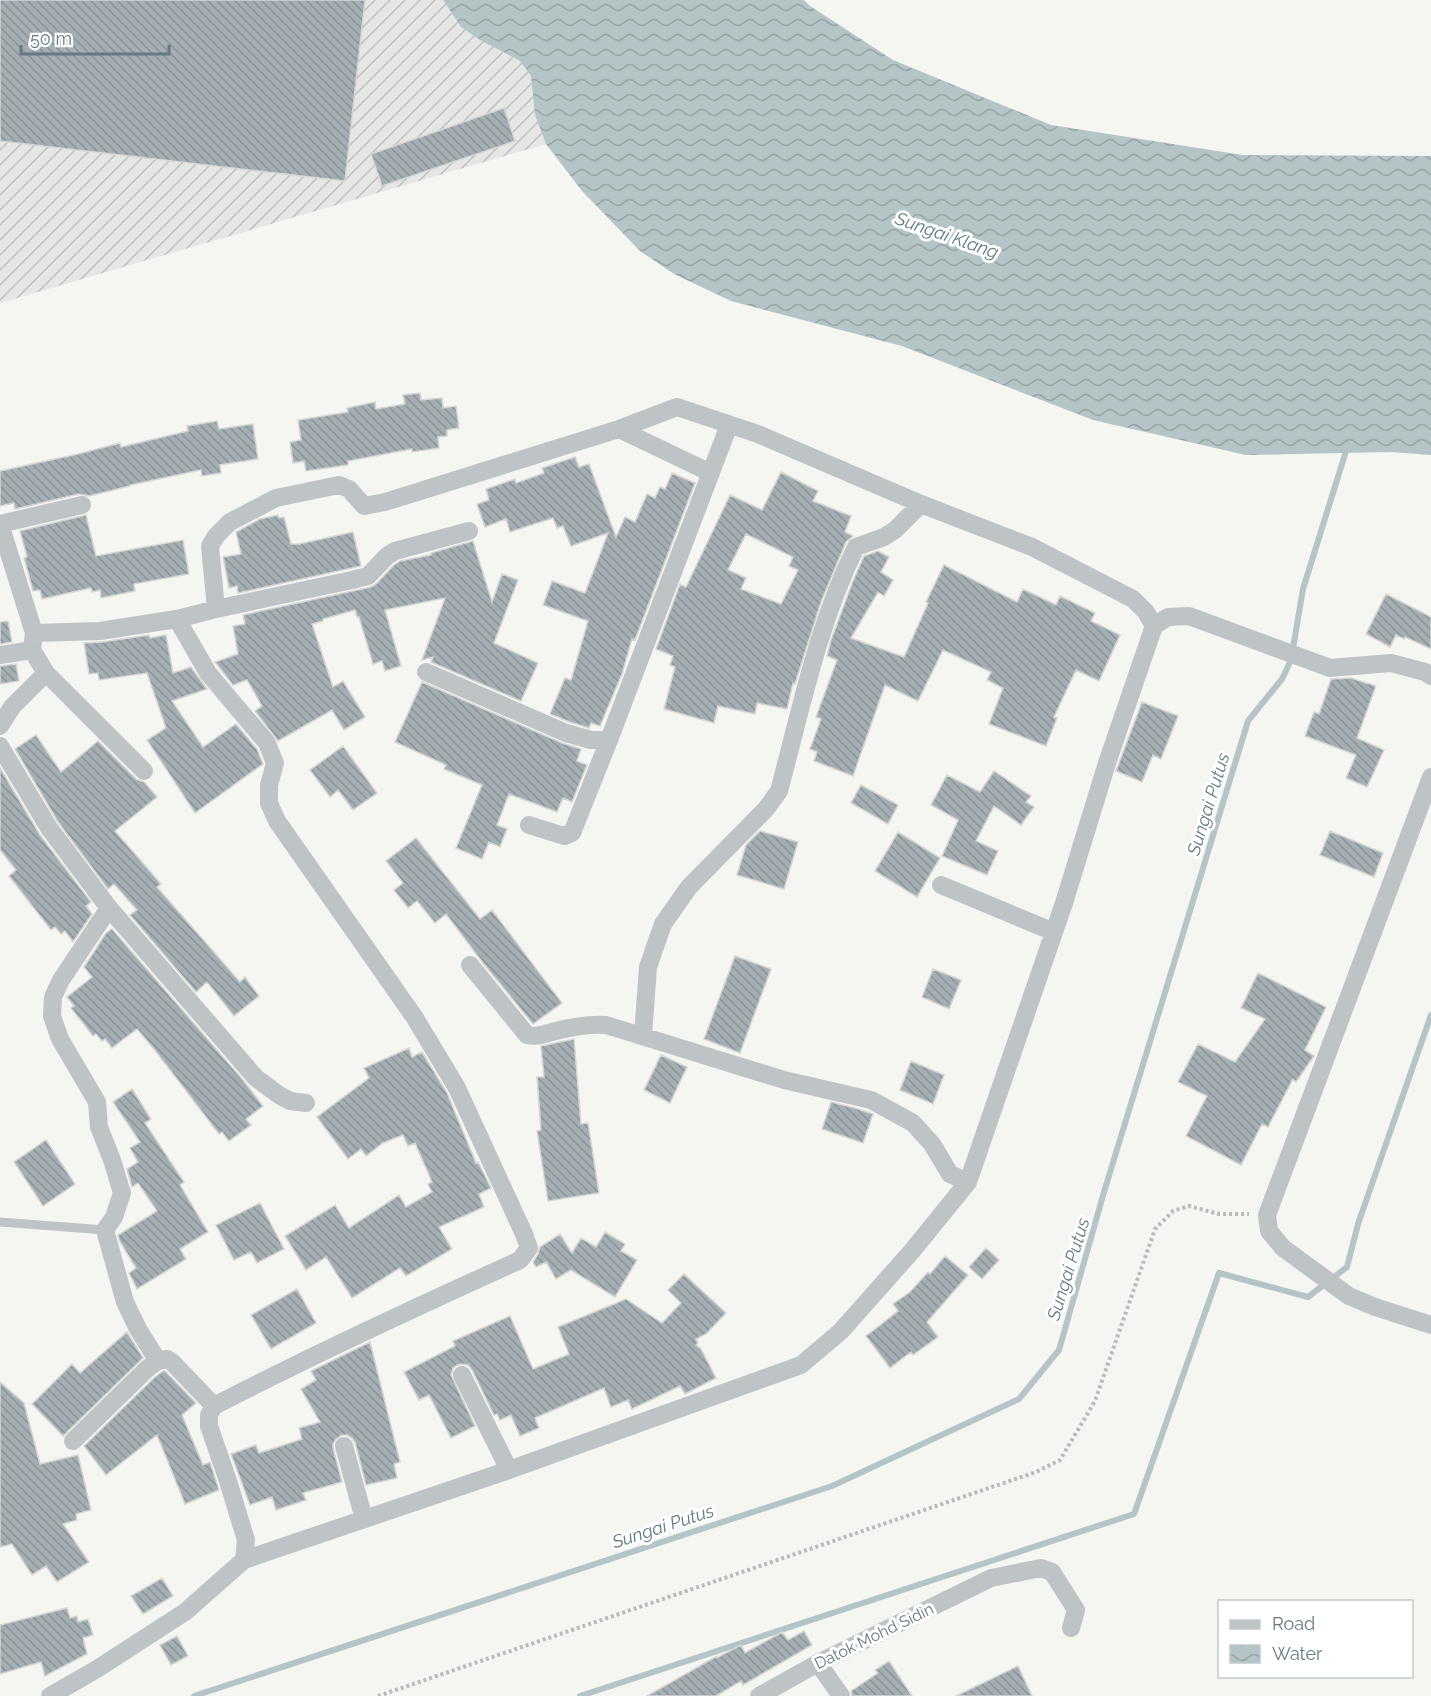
<svg xmlns="http://www.w3.org/2000/svg" width="1431" height="1696" font-family="Raleway,sans-serif">
<defs>
<pattern id="industrial-furrows" width="10" height="10" patternUnits="userSpaceOnUse" patternTransform="scale(1.5)"><rect width="10" height="10" fill="#e6e6e5"/><path d="M-1 1l2-2M0 10L10 0M9 11l2-2" fill="none" stroke="#bebfbf"/></pattern>
<pattern id="water-waves" width="16" height="10" patternUnits="userSpaceOnUse" patternTransform="scale(1.5)"><rect width="16" height="10" fill="#b5c4c6"/><path d="M0 5q4-4 8 0t8 0" fill="none" stroke="#97a4a6"/></pattern>
<pattern id="building-back-hatch" width="6" height="6" patternUnits="userSpaceOnUse" patternTransform="scale(1.5)"><rect width="6" height="6" fill="#a5afb3"/><path d="M-1 5l2 2M0 0l6 6M5-1l2 2" fill="none" stroke="#8a9397"/></pattern>
</defs>
<rect width="100%" height="100%" fill="#f5f5f1"/>
<path fill="url(#industrial-furrows)" d="M0 0H443L461 27 500 51 520 61 531 76 535 115 546 144 0 303Z"/>
<path fill="url(#water-waves)" d="M443 0H804L810 6 893 60 1051 125 1243 155 1431 156V455L1392 452 1246 455 1093 420 902 346 731 301 674 274 640 251 582 191 546 144 535 115 531 76 520 61 480 40 461 27Z"/>
<g fill="none" stroke-linecap="round" stroke-linejoin="round">
<path stroke="#b5c4c6" stroke-width="6" d="M194 1696 832 1486 1019 1399 1059 1350 1104 1192 1248 721 1282 679 1291 660 1303 589 1347 448
M580 1696 1134 1514 1219 1273 1308 1297 1347 1267 1358 1224 1431 1015"/>
</g>
<path fill="url(#building-back-hatch)" stroke="#d6d6d4" stroke-width="1.5" fill-rule="evenodd" d="M0 0H365L345 181 0 141Z
M504 108 515 141 382 186 371 154Z
M420 393 421 400 442 398 443 408 456 406 459 428 447 430V436L438 437 439 448 412 452V449L348 461V465L306 471 304 461 293 463 290 442 301 440 298 420 348 412 347 408 375 402 376 409 405 404 403 395Z
M217 421 219 429 253 424 258 459 220 465 221 473 202 476 201 470 130 485V486L89 496 79 494 15 509 14 503 0 506V471L78 454 120 443 121 447 188 431 187 426Z
M575 457 579 467 589 464 616 537 625 517 635 522 647 494 655 498 660 487 665 489 672 473 695 483 635 640 632 639 622 674 600 726 591 723 589 728 570 722 550 714 565 678 571 680 588 621 543 605 552 581 585 593 608 533 571 546 563 526 557 528 553 518 510 532 506 519 485 527 477 504 489 500 486 489 515 479 516 483 544 473 542 468Z
M781 472 818 491 813 501 851 516 845 532 853 536 846 542 821 602 795 684 793 683 787 709 757 703 755 714 718 706 714 723 664 709 675 667 670 665 673 656 656 649 680 584 686 587 730 495 762 510ZM746 534 793 557 789 566 798 570 781 604 741 589 746 578 728 570Z
M86 515 96 556 183 540 189 574 134 584 135 591 101 598 100 590 92 592 91 588 42 599 40 590 33 591 24 558 27 557 20 531Z
M278 515 279 518 284 517 291 544H299L353 532 361 566 238 593 237 586 229 588 223 557 241 554 236 532 260 519Z
M473 541 492 602 502 574 518 580 494 643 538 663 521 701 431 662 433 657 422 660 445 598 385 610 401 666 385 671 382 661 373 664 359 617H357L355 610 323 619V621L312 624 333 687 343 681 365 717 344 730 332 710 278 741 255 711 262 706 247 680 233 685 215 662 238 654 233 626 245 624 243 615 371 587 376 584 394 565 400 561 431 555V553Z
M878 551 889 557 881 572 893 580 884 596 878 592 851 638 904 657 928 603 926 602 944 565 1017 602 1023 589 1056 605 1060 596 1095 613 1091 621 1120 635 1099 681 1076 670 1054 717 1057 718 1046 746 989 724 1003 688 987 680 991 672 943 650 918 701 885 685 853 776 814 761 817 752 810 749 821 719 816 717 837 660 827 656 831 640 853 581 864 556Z
M1386 594 1431 617V649L1405 637 1404 639 1396 635 1390 647 1366 634Z
M8 621 12 642 0 644V622Z
M149 635 150 638 166 635 173 673 191 667 207 689 172 701 203 747 236 724 257 749 263 764 195 813 147 740 166 728 147 673 99 680 98 673 89 674 84 643 102 642Z
M16 664 19 681 0 684V666Z
M1351 678 1376 686 1357 738 1384 750 1367 787 1346 778 1356 755 1305 736 1314 712 1319 714 1331 679Z
M422 682 562 743 581 749 577 761 587 765 572 802 563 798 557 812 509 794 497 825 507 829 500 847 489 842 482 859 456 848 482 785 444 769 446 765 395 742Z
M1142 702 1178 716 1161 759 1153 755 1142 782 1116 771Z
M36 735 61 772 98 741 136 779 144 782 157 797 115 831 161 884 157 887 240 982 245 977 259 996 234 1016 207 982 196 992 130 915 137 910 114 884 108 889 58 822 15 749Z
M343 746 377 793 353 810 338 790 330 797 310 770Z
M0 768 40 835 91 902 86 906 92 914 73 942 65 931 61 934 55 927 51 930 9 876 16 870 0 850Z
M994 771 1031 796 1026 802 1034 807 1021 825 994 806 976 841 998 851 987 875 942 856 958 820 931 805 947 775 980 792Z
M861 785 898 805 888 824 851 803Z
M760 831 798 842 784 889 737 875 746 845Z
M1330 831 1383 853 1374 877 1320 855Z
M898 832 940 858 917 897 875 871Z
M416 838 480 919 492 910 562 1003 533 1024 483 963 446 914 435 923 417 901 408 908 394 890 403 883 386 861Z
M112 929 243 1080 263 1106 246 1119 251 1125 229 1141 222 1132 219 1134 154 1049 137 1029 112 1048 105 1039 102 1041 96 1034 93 1036 71 1008 74 1006 67 997 92 977 84 967 106 933Z
M735 956 771 969 740 1053 704 1039Z
M933 969 961 980 949 1009 922 997Z
M1258 973 1326 1007 1305 1050 1314 1056 1296 1082 1293 1079 1268 1127 1262 1124 1241 1165 1186 1136 1207 1096 1178 1082 1198 1044 1235 1062 1265 1019 1241 1008Z
M574 1039 581 1124 588 1123 599 1193 548 1201 537 1131 541 1130 537 1077H544L541 1046Z
M409 1048 412 1057 422 1052 447 1093 476 1163 478 1162 491 1188 479 1194 484 1207 439 1227 452 1249 406 1276 400 1268 352 1298 326 1257 306 1270 285 1236 335 1205 349 1228 399 1195 406 1207 432 1192 428 1184 432 1182 415 1143 408 1146 403 1135 383 1143 366 1156 361 1149 348 1159 317 1117 369 1078 364 1068Z
M661 1055 687 1067 670 1103 644 1090Z
M911 1061 944 1075 933 1104 900 1090Z
M132 1089 151 1119 145 1123 184 1182 180 1185 208 1232 180 1249 186 1259 137 1289 129 1273 136 1268 119 1240 118 1235 157 1211 138 1183 132 1187 127 1169 138 1162 130 1148 140 1142 113 1102Z
M831 1102 855 1108 873 1114 863 1143 822 1129Z
M46 1140 75 1184 43 1206 14 1162Z
M260 1203 284 1249 257 1263 251 1252 234 1260 216 1225Z
M605 1232 625 1244 621 1251 637 1260 615 1297 571 1270 556 1279 546 1262 536 1267 533 1262 538 1254 540 1247 560 1234 572 1253 581 1238 596 1247Z
M986 1248 999 1260 982 1279 969 1267Z
M945 1256 968 1275 927 1322 938 1337 913 1355 911 1352 890 1368 866 1336 898 1311 893 1304 910 1292 928 1272 930 1274Z
M684 1274 726 1313 706 1334 696 1339 698 1343 696 1345 701 1349 716 1378 685 1394 680 1386 632 1409 628 1400 611 1407 604 1388 535 1418 539 1428 520 1436 511 1415 500 1420 497 1414 494 1415 472 1370 468 1365 462 1364 457 1365 453 1368 451 1375 475 1426 451 1438 429 1395 419 1400 404 1372 455 1346 453 1341 510 1316 533 1369 569 1354 558 1327 626 1299 662 1323 681 1303 668 1290Z
M297 1289 316 1323 271 1349 251 1315Z
M127 1332 143 1358 63 1436 32 1404 72 1364 80 1373Z
M370 1342 400 1462 394 1464 397 1478 366 1485 355 1442 352 1438 347 1435H342L336 1439 333 1444V1448L342 1482 303 1493 306 1500 276 1510 272 1497 250 1505 231 1454 256 1445 259 1453 302 1439 299 1428 320 1422 301 1389 316 1380 311 1371Z
M163 1371H165L196 1403 182 1415 203 1465 210 1462 219 1490 185 1504 157 1435 106 1475 84 1446 155 1377Z
M0 1382 24 1403 40 1464 78 1455 91 1510 76 1514 77 1520 63 1524 89 1562 57 1582 46 1566 32 1575 12 1544 0 1547Z
M162 1578 173 1596 143 1614 131 1596Z
M67 1608 70 1618 77 1616 78 1622 88 1619 93 1635 83 1638 87 1654 45 1676 41 1662 0 1674V1625Z
M804 1631 812 1645 743 1685 741 1681 716 1696H647L717 1656 718 1657 741 1645 745 1653 782 1632 788 1640Z
M177 1636 188 1656 171 1665 160 1645Z
M889 1661 912 1696H852L851 1691 878 1673 875 1670Z
M1018 1666 1032 1696H956Z"/>
<g fill="none" stroke-linecap="round" stroke-linejoin="round">
<path stroke="#b8bbbd" stroke-width="4" stroke-dasharray="3 3" stroke-linecap="butt" d="M378 1696 1036 1472 1060 1460 1095 1401 1155 1229 1173 1211 1189 1206 1219 1214H1249"/>
<path stroke="#bec3c6" stroke-width="9" d="M0 1222 105 1230"/>
<path stroke="#bec3c6" stroke-width="18" d="M619 429 711 473
M0 524 34 633 32 650 46 673 12 707 0 726
M0 524 82 505
M177 619 208 673 267 743 275 763 269 785V803L277 821 415 1018 457 1088 524 1234 529 1248 520 1260C416 1307 314 1354 214 1406L209 1415V1426L228 1481 246 1540 244 1560
M1154 626 1168 617 1189 616 1330 668 1391 663 1425 672 1431 676
M34 633 100 631 177 619 216 609 352 580 368 576 387 556 395 551 469 531
M0 655 32 650
M426 672 566 733 591 740H609L729 425
M46 673 144 771
M0 746 49 828 109 908 256 1078 279 1095 290 1101 306 1103
M1431 777 1267 1215 1269 1231 1283 1248 1349 1296 1375 1307 1431 1325
M529 825 564 836 572 833 609 740
M941 885 1054 932
M109 908 61 980 53 997 52 1016 60 1039 97 1102 99 1127 112 1160 122 1193 114 1217 105 1230 125 1302 138 1329 158 1361
M470 965 527 1035C539 1037 544 1034 556 1031 572 1027 589 1024 606 1025L784 1080 871 1100 913 1123 932 1144 950 1174 968 1182
M643 1036 648 967 663 924 689 887 766 809 779 791C801 709 818 624 856 547L884 537 895 530 921 504
M462 1375 509 1470
M73 1441 148 1368 158 1361 167 1359 172 1362 214 1406
M344 1446 364 1519
M818 1663 841 1696
M50 1696 97 1669 185 1612 244 1560 509 1470 801 1365 841 1331 912 1251 968 1182 1064 903 1107 763 1154 626 1146 612 1133 599 1032 547 921 504 758 434 677 407 619 429 385 502 364 506 349 489 339 485 276 498 230 522 216 536 210 546 216 609
M759 1696 818 1663 991 1578 1041 1568 1052 1572 1076 1610 1071 1628"/>
</g>
<g text-anchor="middle" dominant-baseline="central" stroke-width="6" stroke-linejoin="round" paint-order="stroke">
<g font-size="16" fill="#647983" stroke="#fff">
<text transform="translate(874 1636) rotate(-26)">Datok Mohd Sidin</text>
</g>
<g font-size="18" font-style="italic" fill="#5f7b80" stroke="#fff">
<text transform="translate(947 235) rotate(19)">Sungai Klang</text>
<text transform="translate(1208 804) rotate(-73)">Sungai Putus</text>
<text transform="translate(1068 1269) rotate(-73)">Sungai Putus</text>
<text transform="translate(663 1526) rotate(-18)">Sungai Putus</text>
</g>
</g>
<rect x="1218" y="1600" width="195" height="78" fill="#ffffff" stroke="#c1c9cd" stroke-width="1.5"/>
<rect x="1230" y="1620" width="30" height="9" fill="#bec3c6" stroke="#c1c9cd" stroke-width="1.5"/>
<text x="1272" y="1630" font-size="18" fill="#647983">Road</text>
<rect x="1230" y="1645" width="30" height="18" fill="url(#water-waves)" stroke="#c1c9cd" stroke-width="1.5"/>
<text x="1272" y="1660" font-size="18" fill="#647983">Water</text>
<path d="M21 45v9h148v-9" fill="none" stroke="#647983" stroke-width="3"/>
<text x="30" y="45" font-size="18" fill="#647983" stroke="#ffffff" stroke-width="4.5" paint-order="stroke">50 m</text>
</svg>
